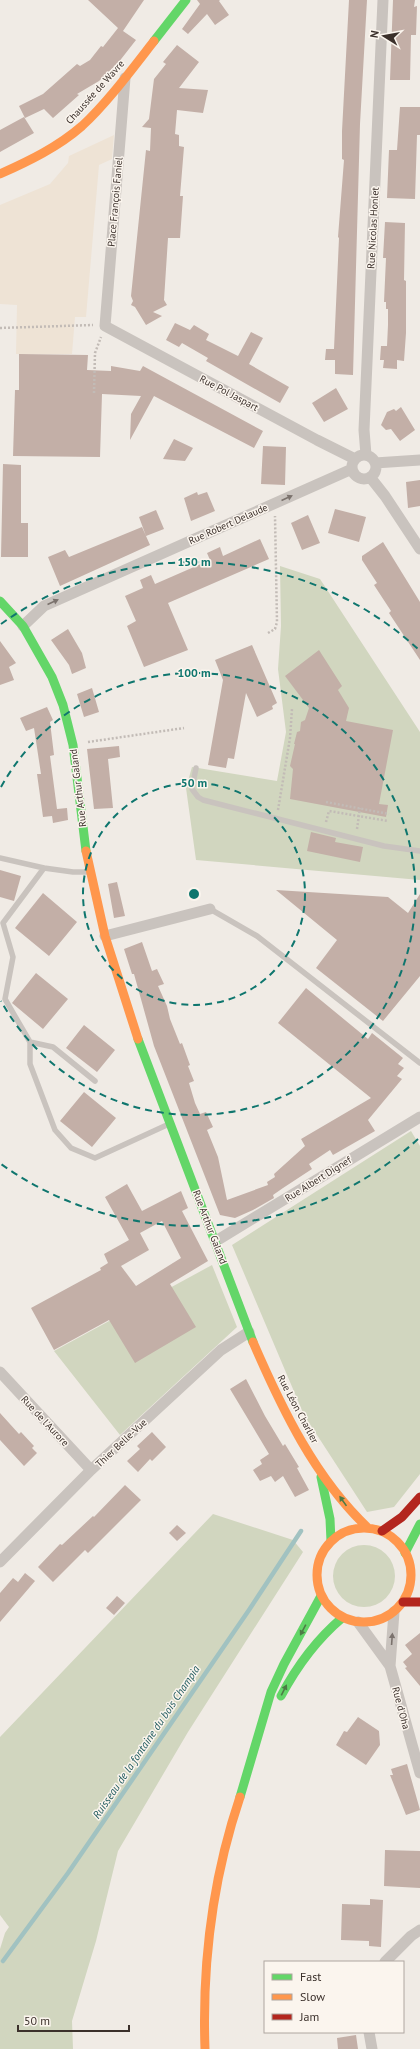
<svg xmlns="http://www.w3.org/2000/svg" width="420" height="2049" font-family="'PT Sans',sans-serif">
<rect width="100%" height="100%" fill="#f0ebe5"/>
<path fill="#d1d6bf" d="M280 566 320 579 420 732V880L196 860 186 788 192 767 277 781 286 732 278 669 281 626Z
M411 1131 420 1146V1474L394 1507 367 1512 304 1415 232 1245Z
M212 1265 237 1327 120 1435 54 1351Z
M213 1514 293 1540 303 1552 188 1732 118 1851 96 1941 72 2021 73 2049H0V1949L5 1933 9 1927 0 1915V1737Z
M333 1576a31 31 0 1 1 62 0a31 31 0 1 1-62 0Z"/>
<path fill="#eee3d5" d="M114 135 112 159 99 165 86 317H75L72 354H16L17 305 0 304V205L50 184 68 163 69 156Z"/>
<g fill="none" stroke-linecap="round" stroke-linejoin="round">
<path stroke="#a1c2c1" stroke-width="4.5" d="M3 1961 68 1873 249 1610 301 1531"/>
</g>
<path fill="#c3afa7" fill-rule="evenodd" d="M88 0H144L123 31 136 40 118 63 99 81 77 94 79 95 53 118 44 109 25 118 19 106 43 94 77 64 80 66 90 60 101 46 103 47 118 28Z
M197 0H220L219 1 229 15 215 25 207 14 188 34 182 29 200 4Z
M349 0H367L360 124 353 375 335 374V360H325L326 349H334L339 238 338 237 344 160 342 159V131Z
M393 0H415L414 7 417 6 416 35H411L410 80H390Z
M177 45 199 62 179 88 208 90 203 113 177 110 175 134 179 135V146L184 147 180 196H183L180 238H168L164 300 167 305 153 312 162 316 146 325 135 307 131 305 133 301 131 296 146 150 150 151 151 128 142 127 149 119 154 79 166 64 163 62Z
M400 107H420V135H417L415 199 387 198 389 150H397Z
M24 117 34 133 0 152V130Z
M385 222 405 223 404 280 406 281V333L404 361 397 360V369L383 368 384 360H380L381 346H387L388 325V309H386V302H384L386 258H383Z
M175 323 190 330 194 325 209 334 206 340 238 356 251 332 263 338 249 364 289 387 280 403 206 361 208 358 182 343 179 347 166 340Z
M19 354 88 355 87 370 111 371V366L140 371 143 366 263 431 254 448 154 396 130 440 131 414 141 396 102 394 100 457 13 456 15 390H19Z
M336 388 348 409 324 422 312 403Z
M401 407 415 430 400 441 391 429 386 430 381 425 387 412 394 409 396 411Z
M174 439 193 448 185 461 163 459Z
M263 446 286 447 285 485 261 484Z
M3 464 21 465V523H28V557H1Z
M420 480V506L408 508 406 482Z
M197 492 198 495 207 492 215 511 191 521 184 498Z
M335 509 366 517 359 542 328 533Z
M156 510 164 529 146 536 139 517Z
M308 515 320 543 302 550 291 523Z
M142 527 150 545 60 586 48 557 65 550 69 557Z
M260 539 269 559 168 603 188 650 144 667 127 626 136 621 125 596 143 588 140 580 151 575 155 584 210 560 207 553 220 547 223 556Z
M383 542 420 602V660L389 613 391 611 374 585 377 583 362 560V556Z
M68 629 82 653 86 668 72 674 69 665 51 640Z
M0 641 16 663 9 667 14 680 0 685Z
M252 645 277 703 272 706 273 709 257 717 246 693 234 759 228 758 226 768 208 765 223 680 215 660Z
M319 650 342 686 338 690 349 708 346 721 393 730 379 804 388 805 386 817 290 799 293 769 290 766 295 744H294L297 732 300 731 301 722 305 720 309 708 285 676Z
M92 688 99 712 84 717 77 694Z
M47 707 53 720 50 722 54 755 50 756 57 809 67 808 68 820 53 823 52 816 43 817 37 774H41L34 728 26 731 20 718Z
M119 746 120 757 108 759 113 808 94 809 87 749Z
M311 832 336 838 335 842 363 847 360 862 307 851Z
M0 870 21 876 14 901 0 897Z
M117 882 125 916 114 918 108 884Z
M276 890 388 897 408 913 420 894V976L383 1021 316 968 337 940Z
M43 893 77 922 49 956 15 928Z
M142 942 152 971 157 969 164 984 158 986 167 1006 170 1019 180 1044 182 1043 190 1065 188 1066 194 1081 189 1083 195 1103 200 1114 206 1112 213 1127 207 1130 218 1157 227 1200 268 1185 267 1182 275 1177 274 1174 305 1146 301 1139 371 1098 278 1023 306 988 368 1039 372 1033 403 1058 398 1064 404 1068 397 1076 402 1079 368 1120 375 1131 333 1155 330 1150 309 1164 312 1169 283 1188 273 1195 274 1198 253 1210 235 1218 220 1215 154 1046 134 974H132L124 949Z
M36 973 68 999 43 1029 12 1003Z
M84 1025 115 1050 97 1072 66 1048Z
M84 1092 116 1118 92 1147 60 1121Z
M127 1184 142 1211 181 1191 188 1208 182 1211 208 1261 170 1284 196 1327 135 1363 109 1320 54 1350 31 1308 101 1270 100 1268 108 1263 104 1254 129 1240 105 1197ZM162 1221 181 1258 136 1286 121 1266 149 1250 140 1233Z
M246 1379 265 1416 283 1446 285 1444 299 1467 297 1468 309 1490 295 1497 283 1476 275 1482 271 1476 260 1481 253 1470 262 1464 260 1460 269 1454 230 1389Z
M0 1413 19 1434 21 1432 34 1446 32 1448 37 1453 24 1466 0 1440Z
M152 1432 166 1447 152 1461 150 1459 138 1472 127 1461 140 1449 137 1446Z
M125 1485 141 1500 88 1553 85 1550 53 1582 38 1567 60 1544 62 1545 93 1516 94 1517Z
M177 1525 186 1533 177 1541 169 1533Z
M25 1573 35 1581 0 1622V1593L13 1578 18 1582Z
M117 1596 125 1603 114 1615 106 1608Z
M420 1633V1686L405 1668 407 1667 403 1662 412 1654 405 1645Z
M358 1717 379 1731 380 1745 366 1765 336 1745 344 1731 347 1732Z
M407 1764 420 1810 406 1815 390 1775H393L391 1769Z
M385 1850 420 1851V1888L384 1886Z
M370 1899 383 1900 381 1947 369 1946V1941L341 1940 342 1904 370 1905Z
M356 2035 358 2049H338L337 2038Z"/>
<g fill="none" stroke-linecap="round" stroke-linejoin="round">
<path stroke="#c2bbb6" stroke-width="2.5" stroke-dasharray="2 2" stroke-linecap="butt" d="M0 328 93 325
M94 393 95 353 101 337
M268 633 275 629 277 622 275 516
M88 742 184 728
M326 802 389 814
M278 810 290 738 292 709
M326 822 329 811 388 821
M357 829 360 808"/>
<path stroke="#c9c3be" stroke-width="5.5" d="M196 768 192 789 198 797 203 800 384 846 420 851
M0 858 44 868
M90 872H73L44 868 3 923 13 957 5 999 30 1042V1064L55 1130 71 1148 95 1158 169 1124
M210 909 257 936 420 1063
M30 1042 53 1047 95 1081"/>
<path stroke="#c9c3be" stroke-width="11" d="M125 78 105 326 317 440 355 459
M366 455 364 430 383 0
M352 467a12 12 0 1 1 24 0a12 12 0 1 1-24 0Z
M375 463 420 460
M370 477 385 496 420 549
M23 626 44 606 352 469
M105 936 210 909
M216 1241 420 1117
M0 1372 91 1470
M0 1562 91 1470 221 1350 249 1332
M394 1612 390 1666 420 1773
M358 1622 390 1666
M385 1962 411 1936 420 1930
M369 2032 372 2049"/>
<path stroke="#63d668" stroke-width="9" d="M154 41 186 0
M0 601 23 626 52 677 63 705 73 745 86 851
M138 1039 253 1342
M321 1477 330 1519 331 1541
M405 1553 420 1524
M281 1696C297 1666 316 1640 342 1618
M240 1797 271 1692 284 1664 321 1596"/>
<path stroke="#ff974d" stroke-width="9" d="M0 174C29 161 58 147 82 126 107 103 133 68 154 41
M86 851 105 936 138 1039
M253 1342C282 1409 315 1478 368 1528
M317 1575a47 47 0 1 1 94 0a47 47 0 1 1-94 0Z
M205 2049C202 1963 212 1880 240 1797"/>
<path stroke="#b3261e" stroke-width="9" d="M382 1531 402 1517 420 1497
M403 1602H420"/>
</g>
<defs><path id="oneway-solid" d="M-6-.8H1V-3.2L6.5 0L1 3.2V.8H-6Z"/></defs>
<g fill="#7b726d">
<use href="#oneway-solid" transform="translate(287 498) rotate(-24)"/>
<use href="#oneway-solid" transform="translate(53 602) rotate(-24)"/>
<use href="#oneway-solid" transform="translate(392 1639) rotate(-86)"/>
</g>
<g fill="#4d7b46">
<use href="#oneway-solid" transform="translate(343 1501) rotate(-125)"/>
<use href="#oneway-solid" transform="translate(303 1630) rotate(118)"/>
<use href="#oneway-solid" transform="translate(284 1690) rotate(-63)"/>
</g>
<g fill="none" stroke="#0f766e" stroke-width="2" stroke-dasharray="7 5">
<circle cx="194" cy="894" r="111"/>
<path d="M1 787A221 221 0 1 1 1 1001"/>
<path d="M418 1139A332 332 0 0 1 1 1164M1 624A332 332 0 0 1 418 649"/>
</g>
<g text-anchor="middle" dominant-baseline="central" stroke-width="3" stroke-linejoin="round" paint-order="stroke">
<g font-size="10" fill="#3b302b" stroke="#fbf5ee">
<text transform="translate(95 92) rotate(-48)">Chaussée de Wavre</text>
<text transform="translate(115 202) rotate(-85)">Place François Faniel</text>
<text transform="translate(373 228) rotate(-87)">Rue Nicolas Honlet</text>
<text transform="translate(229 393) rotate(28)">Rue Pol Jaspart</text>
<text transform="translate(228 524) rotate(-24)">Rue Robert Delaude</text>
<text transform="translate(78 788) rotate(-97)">Rue Arthur Galand</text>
<text transform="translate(318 1179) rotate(-32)">Rue Albert Dignef</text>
<text transform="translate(210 1227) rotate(69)">Rue Arthur Galand</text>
<text transform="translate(298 1409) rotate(62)">Rue Léon Charlier</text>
<text transform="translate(45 1421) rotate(47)">Rue de l'Aurore</text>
<text transform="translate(121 1443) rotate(-43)">Thier Belle-Vue</text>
<text transform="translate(401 1708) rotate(75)">Rue d'Oha</text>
</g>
<g font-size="11" font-style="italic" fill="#1f5a5e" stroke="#fbf5ee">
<text transform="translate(146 1742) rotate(-56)">Ruisseau de la fontaine du bois Champia</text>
</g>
</g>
<circle cx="194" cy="894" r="6" fill="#0f766e" stroke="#fbf5ee" stroke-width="2"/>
<g font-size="12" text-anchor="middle" font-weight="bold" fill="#0f766e" stroke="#fbf5ee" stroke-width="3" stroke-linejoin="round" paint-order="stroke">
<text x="194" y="566">150 m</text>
<text x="194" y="677">100 m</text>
<text x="194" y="787">50 m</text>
</g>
<rect x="264" y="1961" width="140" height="72" fill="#fbf5ee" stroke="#aea6a0"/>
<rect x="272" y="1974" width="20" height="6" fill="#63d668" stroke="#aea6a0"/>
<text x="300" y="1981" font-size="12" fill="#3b302b">Fast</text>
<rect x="272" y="1994" width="20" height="6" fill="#ff974d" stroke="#aea6a0"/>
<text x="300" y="2001" font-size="12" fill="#3b302b">Slow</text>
<rect x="272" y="2014" width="20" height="6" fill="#b3261e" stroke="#aea6a0"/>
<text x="300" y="2021" font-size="12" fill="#3b302b">Jam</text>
<g transform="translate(384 36) rotate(281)" stroke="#fbf5ee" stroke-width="3" paint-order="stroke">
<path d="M0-3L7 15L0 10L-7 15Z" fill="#3b302b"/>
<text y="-6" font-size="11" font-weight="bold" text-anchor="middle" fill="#3b302b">N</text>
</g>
<path d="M18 2025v6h111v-6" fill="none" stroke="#3b302b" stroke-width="2"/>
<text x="24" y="2025" font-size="12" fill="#3b302b" stroke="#fbf5ee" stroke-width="3" paint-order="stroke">50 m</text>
</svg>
